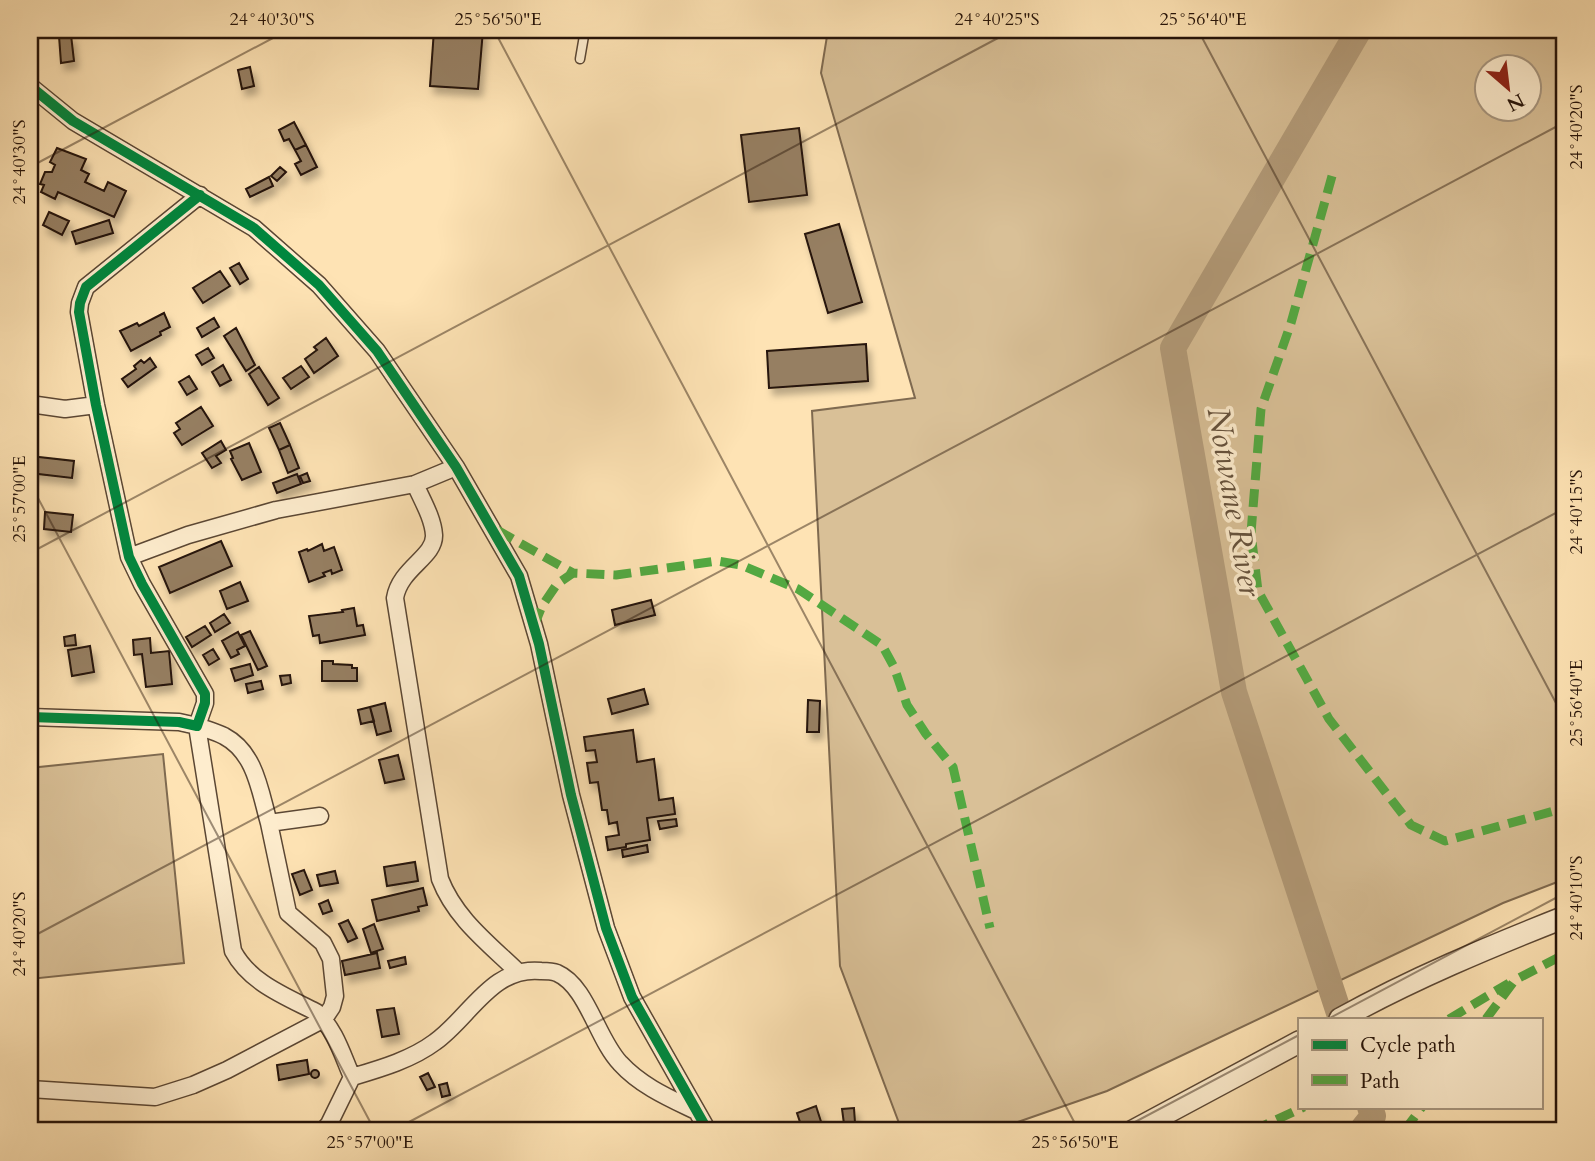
<svg xmlns="http://www.w3.org/2000/svg" width="1595" height="1161" font-family="Cardo,serif">
<defs>
<filter id="shadow"><feDropShadow dx="4" dy="7" stdDeviation="3.5" flood-color="#0004"/></filter>
</defs>
<rect width="100%" height="100%" fill="#fee3b4"/>
<filter id="stains"><feTurbulence type="fractalNoise" baseFrequency=".00286" numOctaves="4"/><feColorMatrix values="0 0 0 0 .2 0 0 0 0 .09 0 0 0 0 .02 0 0 0 .5 -.17"/></filter>
<radialGradient id="worn" r=".72"><stop offset=".6" stop-color="#630" stop-opacity="0"/><stop offset="1" stop-color="#630" stop-opacity=".3"/></radialGradient>
<path fill="#d9c097" stroke="#7f6a50" stroke-width="2" fill-rule="evenodd" d="M828 30H1565V879L1503 903 1107 1091 992 1131H902L840 966 812 411 915 398 821 73ZM1486 66H1528V108H1486Z
M163 754 184 963 30 979V768Z"/>
<g fill="none" stroke-linecap="round" stroke-linejoin="round">
<path stroke="#b49c7a" stroke-width="26" d="M1341 1019 1234 692 1173 348 1359 30
M1361 1131 1373 1116 1370 1107"/>
</g>
<path fill="#967f62" stroke="#251309" stroke-width="2" filter="url(#shadow)" d="M434 30H483L478 89 430 86Z
M71 35 74 61 61 63 59 36Z
M250 67 254 86 242 89 238 70Z
M294 122 306 145 295 150 289 139 284 141 279 130Z
M799 128 807 195 749 202 741 135Z
M306 145 317 167 301 175 295 164 301 161 295 150Z
M57 148 86 159 81 170 89 174 85 182 104 191 108 182 126 191 114 217 58 192 55 199 41 192 44 185 40 184 45 172H52L55 165 50 162Z
M280 167 286 172 277 181 271 176Z
M269 177 273 186 250 197 246 189Z
M49 212 69 221 62 235 43 225Z
M109 220 113 233 76 244 72 232Z
M839 224 862 302 828 313 805 234Z
M239 263 248 279 240 284 230 268Z
M220 271 230 286 203 303 193 288Z
M164 313 170 327 160 332 161 335 131 351 120 331 137 323 139 326Z
M214 318 219 327 202 337 197 328Z
M236 328 255 365 246 371 224 336Z
M326 338 338 356 314 373 305 359 317 350 314 347Z
M866 344 868 381 769 388 767 351Z
M208 348 214 358 202 365 196 355Z
M150 358 156 367 128 387 122 379 136 369 134 366 141 360 144 363Z
M223 365 231 380 220 386 212 372Z
M301 366 309 377 291 389 283 378Z
M259 367 279 398 268 405 249 374Z
M189 376 197 389 187 395 179 382Z
M201 407 213 426 182 445 174 433 180 429 176 423Z
M280 423 290 445 279 450 269 428Z
M221 441 226 450 216 456 221 463 212 468 202 453Z
M249 443 261 472 242 480 231 459 233 458 230 451Z
M290 445 299 468 288 473 279 450Z
M30 456 74 461 72 478 30 473Z
M307 473 310 481 303 483 300 476Z
M297 474 301 484 277 493 273 483Z
M45 512 73 515 71 532 44 529Z
M221 541 232 566 170 593 159 567Z
M322 544 324 551 334 547 342 570 332 574 331 570 323 573 325 576 309 582 299 552 307 549 308 551Z
M240 582 248 601 227 609 220 591Z
M651 600 655 615 615 625 612 610Z
M354 608 357 626 363 625 365 635 320 643 319 635 313 636 309 616 343 612 342 610Z
M224 614 230 623 215 632 210 623Z
M205 626 211 635 192 647 186 637Z
M250 631 267 666 258 670 241 635Z
M238 632 245 646 237 650 239 654 231 658 222 641Z
M75 635 76 645 65 646 64 637Z
M150 638 151 653 169 651 172 684 146 687 142 654 134 655 133 640Z
M90 646 94 672 72 676 68 650Z
M213 649 219 659 209 665 203 655Z
M322 661H333V664L352 665V668H357V681H322Z
M250 664 253 675 235 681 231 669Z
M290 675 291 683 282 685 280 676Z
M261 681 263 689 248 693 246 684Z
M644 689 648 704 612 714 608 699Z
M808 700 820 701 819 732H807Z
M385 703 391 731 377 735 370 707Z
M370 707 374 721 361 724 358 710Z
M633 730 637 762 654 759 659 800 673 798 675 814 647 818 650 840 626 844V847L608 850 606 837 619 835 617 822 609 824 607 810H602L598 782 590 783 587 763 597 762 595 750 586 751 584 737Z
M398 755 404 779 385 783 379 760Z
M676 819 677 826 660 829 658 821Z
M647 845 648 852 623 857 622 850Z
M415 862 418 881 387 886 384 867Z
M304 870 312 890 300 895 292 874Z
M335 871 338 883 320 886 317 875Z
M423 888 427 905 418 907 419 911 377 921 372 900Z
M328 900 332 911 323 914 319 904Z
M348 920 357 938 348 942 339 924Z
M374 924 383 949 371 953 363 929Z
M377 953 380 968 345 975 342 961Z
M405 957 406 964 390 968 388 961Z
M394 1008 399 1034 382 1037 377 1010Z
M307 1060 309 1074 279 1080 277 1065Z
M311 1074a4 4 0 1 1 8 0a4 4 0 1 1-8 0Z
M428 1073 435 1087 427 1090 420 1077Z
M447 1083 450 1095 442 1097 439 1085Z
M816 1106 824 1131H803L797 1113Z
M854 1108 855 1123 844 1124 842 1109Z
M56 1123H68V1131H56Z"/>
<g fill="none" stroke-linecap="round" stroke-linejoin="round">
<defs>
<path id="service" d="M580 59 585 30"/>
<path id="minor" d="M30 86 73 121 254 228 319 285 377 351 456 467 519 576 539 644 571 795 606 928 632 997 708 1131
M30 404 65 409 96 405
M415 484C422 500 433 518 434 535 435 557 400 568 395 598L440 879C455 918 488 943 517 971
M129 557 188 535 276 510 415 484 456 467
M30 717 179 722 197 726 205 703V694L142 584 129 557 96 405 79 312 80 303 86 287 200 195
M269 823C260 792 256 753 224 736 216 732 206 729 197 726L233 951C250 983 285 996 316 1012 335 1029 342 1054 352 1077
M30 1089 155 1097 193 1085 227 1070 324 1019 332 1007 335 996 331 959 323 943 288 913 269 823 320 816
M323 1131 329 1124 352 1077C379 1069 411 1060 435 1042 470 1017 492 966 541 971 546 971 552 971 557 973 587 986 597 1039 620 1063 641 1086 669 1098 696 1111"/>
<path id="tertiary" d="M1340 1019C1412 979 1489 947 1565 917
M1133 1131 1299 1042"/>
</defs>
<use href="#service" stroke="#5b4734" stroke-width="11"/>
<use href="#minor" stroke="#5b4734" stroke-width="19"/>
<use href="#tertiary" stroke="#5b4734" stroke-width="24"/>
<use href="#service" stroke="#feedce" stroke-width="8"/>
<use href="#minor" stroke="#feedce" stroke-width="16"/>
<use href="#tertiary" stroke="#feedce" stroke-width="21"/>
<path stroke="#53a841" stroke-width="9" stroke-dasharray="18 9" stroke-linecap="butt" d="M1332 176 1291 323 1261 409 1251 533 1258 591 1329 719 1411 825 1445 841 1565 808
M497 530 573 573
M534 626 542 606 557 584 573 573 616 575 717 561 741 565 798 589 882 645 894 667 907 705 926 734 953 767 990 928
M1449 1019 1509 983
M1486 1019 1515 980 1565 954
M1252 1131 1304 1107
M1404 1131 1422 1107"/>
<defs>
<path id="cycleway" d="M30 86 73 121 254 228 319 285 377 351 456 467 519 576 539 644 571 795 606 928 632 997 708 1131
M30 717 179 722 197 726 205 703V694L142 584 129 557 96 405 79 312 80 303 86 287 200 195"/>
</defs>
<use href="#cycleway" stroke="#feedce" stroke-width="15"/>
<use href="#cycleway" stroke="#00873e" stroke-width="10"/>
</g>
<path fill="none" stroke="#251309" stroke-width="2" stroke-opacity="0.45" d="M494 30 1079 1131M1198 30 1565 720M30 167 288 30M30 483 375 1131M30 553 1013 30M30 938 1565 122M1328 1019 1565 893M392 1131 1565 508M1118 1131 1299 1035"/>
<g text-anchor="middle" dominant-baseline="central" stroke-width="7" stroke-linejoin="round" paint-order="stroke">
<g font-size="32" font-style="italic" fill="#65513c" stroke="#feedce">
<text transform="translate(1234 502) rotate(80)">Notwane River</text>
</g>
</g>
<rect width="1595" height="1161" fill="none" stroke="#fee3b4" stroke-width="77"/>
<rect x="1298" y="1018" width="245" height="91" fill="#feedce" stroke="#a7967f" stroke-width="2"/>
<rect x="1312" y="1040" width="35" height="10" fill="#00873e" stroke="#a7967f" stroke-width="2"/>
<text x="1360" y="1052" font-size="21" fill="#251309">Cycle path</text>
<rect x="1312" y="1075" width="35" height="10" fill="#53a841" stroke="#a7967f" stroke-width="2"/>
<text x="1360" y="1088" font-size="21" fill="#251309">Path</text>
<g transform="translate(1508 88) rotate(152)"><circle r="33" fill="#feedce" stroke="#a7967f" stroke-width="2"/>
<path d="M0-5L12 26L0 18L-12 26Z" fill="#8f2418"/>
<text y="-10" font-size="19" font-weight="bold" text-anchor="middle" fill="#251309">N</text>
</g>
<rect x="38" y="38" width="1518" height="1084" fill="none" stroke="#251309" stroke-width="2.5"/>
<g font-size="18" text-anchor="middle" fill="#251309">
<text x="272" y="25">24°40'30"S</text>
<text x="498" y="25">25°56'50"E</text>
<text x="997" y="25">24°40'25"S</text>
<text x="1203" y="25">25°56'40"E</text>
<text transform="translate(1576 127) rotate(-90)" y="6">24°40'20"S</text>
<text transform="translate(19 162) rotate(-90)" y="6">24°40'30"S</text>
<text transform="translate(19 499) rotate(-90)" y="6">25°57'00"E</text>
<text transform="translate(1576 512) rotate(-90)" y="6">24°40'15"S</text>
<text transform="translate(1576 703) rotate(-90)" y="6">25°56'40"E</text>
<text transform="translate(1576 898) rotate(-90)" y="6">24°40'10"S</text>
<text transform="translate(19 934) rotate(-90)" y="6">24°40'20"S</text>
<text x="370" y="1148">25°57'00"E</text>
<text x="1075" y="1148">25°56'50"E</text>
</g>
<rect width="100%" height="100%" filter="url(#stains)"/>
<rect width="100%" height="100%" fill="url(#worn)"/>
</svg>
